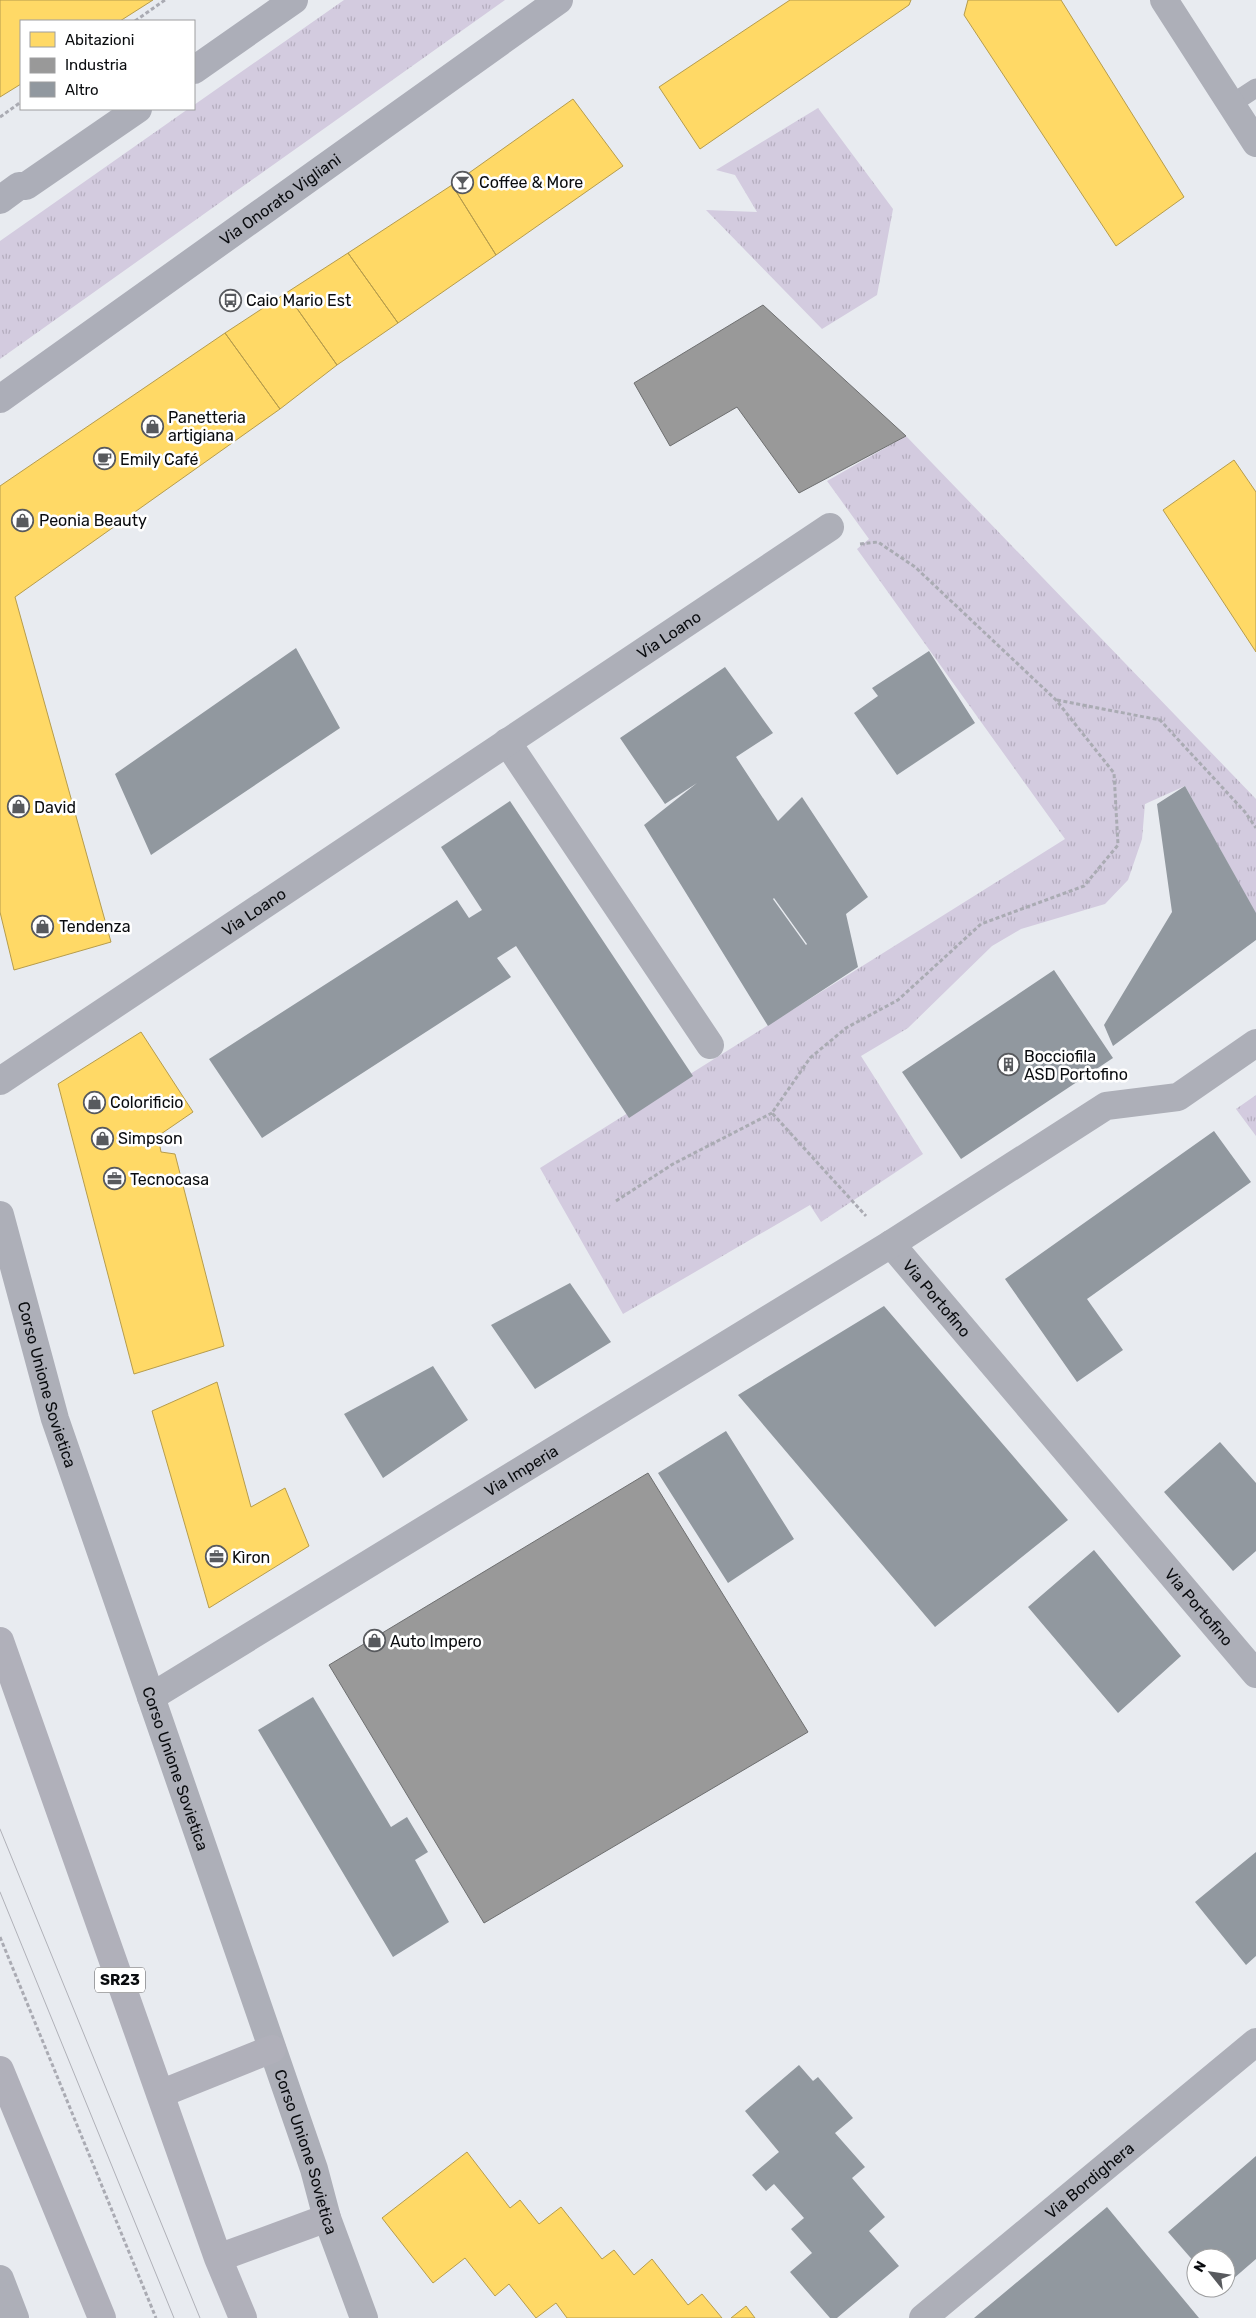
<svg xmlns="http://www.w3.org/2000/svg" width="1256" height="2318" font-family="Rubik,sans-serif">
<defs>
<pattern id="grass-tufts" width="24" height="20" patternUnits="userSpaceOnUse" patternTransform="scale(1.25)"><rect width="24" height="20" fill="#d3cbdf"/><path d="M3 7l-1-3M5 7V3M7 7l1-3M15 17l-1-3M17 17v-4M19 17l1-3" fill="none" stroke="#b4adbe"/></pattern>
</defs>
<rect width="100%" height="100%" fill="#e8ebf0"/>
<path fill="url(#grass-tufts)" d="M344 0H505L0 359V241L188 109H194V105Z
M818 108 893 209 877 295 822 329 706 210 757 212 735 175 716 170Z
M906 436 1256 799V914L1185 786 1145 804 1142 839 1128 880 1105 904 1021 929 992 946 908 1028 861 1056 923 1154 821 1222 810 1205 623 1314 540 1168 1065 839 857 549 869 539 827 481Z
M1256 1095V1136L1236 1109Z"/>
<path fill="#ffd966" stroke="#b69c4c" d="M0 0H153L120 21H21V84L0 97Z
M790 0H911L909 5 700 149 659 87Z
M968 0H1061L1184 197 1116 246 964 15Z
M573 99 623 166 496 255 452 185Z
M452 185 496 255 398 323 348 253Z
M348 253 398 323 337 365 286 293Z
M286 293 337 365 280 409 225 333Z
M225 333 280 409 15 597 111 942 14 970 0 912V486Z
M1234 460 1256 492V652L1163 510Z
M141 1032 193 1112 158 1136 161 1152 175 1154 224 1346 134 1374 58 1084Z
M217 1382 251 1507 285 1488 309 1546 209 1608 152 1411Z
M467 2152 510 2208 520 2200 539 2224 561 2207 602 2259 614 2250 634 2275 652 2259 688 2305 702 2294 722 2318H567L556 2303 536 2318 509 2284 495 2296 465 2258 433 2283 382 2218Z
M746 2306 755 2318H731Z"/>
<path fill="#999" stroke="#6e6f70" d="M763 305 906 436 799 493 737 407 670 446 634 383Z
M648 1473 808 1732 484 1923 329 1665Z"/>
<path fill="#91989f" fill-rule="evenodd" d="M296 648 340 728 151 855 115 774Z
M929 651 975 723 897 775 854 713 878 696 872 688Z
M725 667 773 733 736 757 778 821 802 797 868 897 846 914 858 967 768 1026 644 825 697 783 665 804 620 738ZM774 898 807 944 806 945 773 899Z
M1185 786 1256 913V940L1113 1046 1104 1025 1172 912 1157 804Z
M510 801 693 1076 629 1118 516 946 497 958 511 977 262 1138 209 1059 457 900 469 918 482 910 441 847Z
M1054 970 1113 1058 961 1159 902 1072Z
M1214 1131 1251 1182 1087 1299 1123 1350 1077 1382 1005 1279Z
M570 1283 611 1342 535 1389 491 1325Z
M884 1306 1068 1520 935 1627 738 1395Z
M433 1366 468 1420 383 1478 344 1414Z
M726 1431 794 1539 728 1583 658 1473Z
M1220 1442 1256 1483V1551L1233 1571 1164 1492Z
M1094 1550 1181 1656 1118 1713 1028 1607Z
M313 1697 391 1827 407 1817 428 1852 415 1860 449 1922 393 1957 258 1730Z
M1256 1852V1956L1246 1965 1195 1902Z
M799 2065 813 2081 818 2077 853 2118 835 2133 865 2167 852 2178 885 2217 869 2231 899 2266 837 2318H830L790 2272 812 2253 791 2229 804 2218 774 2184 766 2191 752 2175 779 2152 745 2111Z
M1256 2156V2259L1226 2285V2258H1196V2264L1168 2232Z
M1107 2207 1199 2318H974Z"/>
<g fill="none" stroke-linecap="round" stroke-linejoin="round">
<path stroke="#aaabb3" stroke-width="3" stroke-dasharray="4 2.5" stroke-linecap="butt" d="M135 21 165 0
M0 117 21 102
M860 544 878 542 915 567 1056 700 1114 773 1118 845 1084 886 981 924 898 1000 846 1028 810 1058 772 1113 866 1216
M1057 700 1160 720 1245 812 1256 828
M616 1201 673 1164 772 1113
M0 1937 156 2318"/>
<path stroke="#adafb8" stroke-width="19" d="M1230 105 1256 88"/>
<g stroke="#adafb8" stroke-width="28">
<path d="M1164 0 1256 143"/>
<path d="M507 742 710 1045"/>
<path id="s1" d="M0 1081 830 527"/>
<path id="s2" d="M0 1215 55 1419 314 2169 327 2218 364 2318"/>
<path id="s3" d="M891 1244 1256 1674"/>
<path id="s4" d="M151 1697 891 1244 1106 1106 1178 1097 1256 1043"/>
<path d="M0 2279 15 2318"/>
<path id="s5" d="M923 2318 1256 2042"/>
</g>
<g stroke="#acaeb8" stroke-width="28">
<path d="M194 70 294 0"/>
<path d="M0 200 19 186H26L138 109"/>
<path id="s6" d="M0 399 559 0"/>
</g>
<path stroke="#b0b0ba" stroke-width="28" d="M0 1641 218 2258 243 2318
M0 2070 102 2318
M160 2094 272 2049
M218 2258 327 2218"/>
<path stroke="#b0b1b8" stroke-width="1" d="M0 1829 200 2318
M0 1892 174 2318"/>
</g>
<defs>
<symbol id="bar-ring" viewBox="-11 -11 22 22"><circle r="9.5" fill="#fff" stroke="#585a5e" stroke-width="1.5"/><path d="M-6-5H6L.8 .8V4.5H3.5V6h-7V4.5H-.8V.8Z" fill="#585a5e"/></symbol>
<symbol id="bus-ring" viewBox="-11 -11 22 22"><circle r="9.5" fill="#fff" stroke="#585a5e" stroke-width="1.5"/><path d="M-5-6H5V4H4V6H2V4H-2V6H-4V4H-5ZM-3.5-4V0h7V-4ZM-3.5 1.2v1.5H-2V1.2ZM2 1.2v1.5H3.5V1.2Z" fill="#585a5e"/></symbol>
<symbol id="shop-ring" viewBox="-11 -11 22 22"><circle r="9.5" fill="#fff" stroke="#585a5e" stroke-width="1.5"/><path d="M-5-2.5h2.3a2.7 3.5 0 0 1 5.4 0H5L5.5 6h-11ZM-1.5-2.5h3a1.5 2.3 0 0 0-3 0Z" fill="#585a5e"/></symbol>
<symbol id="cafe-ring" viewBox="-11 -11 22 22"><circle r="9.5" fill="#fff" stroke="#585a5e" stroke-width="1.5"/><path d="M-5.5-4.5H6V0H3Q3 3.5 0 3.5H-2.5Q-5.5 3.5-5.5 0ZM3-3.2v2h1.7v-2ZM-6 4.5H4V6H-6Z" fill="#585a5e"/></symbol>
<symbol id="building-ring" viewBox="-11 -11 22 22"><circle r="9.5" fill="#fff" stroke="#585a5e" stroke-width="1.5"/><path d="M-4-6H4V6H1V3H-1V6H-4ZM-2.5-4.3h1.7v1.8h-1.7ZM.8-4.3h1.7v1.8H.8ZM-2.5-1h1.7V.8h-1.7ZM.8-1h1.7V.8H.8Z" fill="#585a5e"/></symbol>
<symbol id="office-ring" viewBox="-11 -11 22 22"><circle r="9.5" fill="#fff" stroke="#585a5e" stroke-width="1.5"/><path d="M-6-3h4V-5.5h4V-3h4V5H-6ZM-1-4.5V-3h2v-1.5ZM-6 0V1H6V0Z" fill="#585a5e"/></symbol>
</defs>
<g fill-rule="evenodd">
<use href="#bar-ring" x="450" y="170" width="25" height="25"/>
<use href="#bus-ring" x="218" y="288" width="25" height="25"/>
<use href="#shop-ring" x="140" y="414" width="25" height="25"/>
<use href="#cafe-ring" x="92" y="446" width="25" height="25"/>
<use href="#shop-ring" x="10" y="508" width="25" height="25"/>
<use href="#shop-ring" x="6" y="794" width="25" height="25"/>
<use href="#shop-ring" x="30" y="914" width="25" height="25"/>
<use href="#building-ring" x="996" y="1052" width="25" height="25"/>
<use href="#shop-ring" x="82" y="1090" width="25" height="25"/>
<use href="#shop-ring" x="90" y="1126" width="25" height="25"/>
<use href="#office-ring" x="102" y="1166" width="25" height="25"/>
<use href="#office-ring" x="204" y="1544" width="25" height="25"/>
<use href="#shop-ring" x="362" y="1628" width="25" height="25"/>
</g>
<g text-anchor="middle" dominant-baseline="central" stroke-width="5" stroke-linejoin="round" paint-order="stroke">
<rect fill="#fff" stroke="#545557" stroke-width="1" x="95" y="1967.5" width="50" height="25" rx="4"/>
<g font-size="15" font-weight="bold" fill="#0a0c0f">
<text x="120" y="1980">SR23</text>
</g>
<g font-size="16" fill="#0a0c0f" stroke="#fff" text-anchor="start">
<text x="479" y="182">Coffee &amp; More</text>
<text x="246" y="300">Caio Mario Est</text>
<text x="168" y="417">Panetteria<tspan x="168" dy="18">artigiana</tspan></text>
<text x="120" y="459">Emily Café</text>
<text x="39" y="520">Peonia Beauty</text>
<text x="34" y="807">David</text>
<text x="59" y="926">Tendenza</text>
<text x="1024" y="1056">Bocciofila<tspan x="1024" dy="18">ASD Portofino</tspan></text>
<text x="110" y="1102">Colorificio</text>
<text x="118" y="1138">Simpson</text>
<text x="130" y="1179">Tecnocasa</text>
<text x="232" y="1557">Kìron</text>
<text x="390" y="1641">Auto Impero</text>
</g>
<g font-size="16" fill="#0a0c0f" stroke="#fff">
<text stroke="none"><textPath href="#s6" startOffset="344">Via Onorato Vigliani</textPath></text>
<text stroke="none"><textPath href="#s1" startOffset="804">Via Loano</textPath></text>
<text stroke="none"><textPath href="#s1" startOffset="305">Via Loano</textPath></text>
<text stroke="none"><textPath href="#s3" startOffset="71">Via Portofino</textPath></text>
<text stroke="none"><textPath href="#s2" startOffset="176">Corso Unione Sovietica</textPath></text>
<text stroke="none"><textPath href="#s4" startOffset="434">Via Imperia</textPath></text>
<text stroke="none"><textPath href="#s3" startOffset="476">Via Portofino</textPath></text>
<text stroke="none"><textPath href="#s2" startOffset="581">Corso Unione Sovietica</textPath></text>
<text stroke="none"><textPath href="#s2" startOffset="986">Corso Unione Sovietica</textPath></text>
<text stroke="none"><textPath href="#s5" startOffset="216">Via Bordighera</textPath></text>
</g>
</g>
<rect x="20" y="20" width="175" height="90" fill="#ffffff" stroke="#9d9e9f"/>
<rect x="30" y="32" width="25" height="15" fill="#ffd966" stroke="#9d9e9f"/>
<text x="65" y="45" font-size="15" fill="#0a0c0f">Abitazioni</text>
<rect x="30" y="58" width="25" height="15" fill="#999999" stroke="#9d9e9f"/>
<text x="65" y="70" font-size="15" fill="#0a0c0f">Industria</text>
<rect x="30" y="82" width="25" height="15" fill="#91989f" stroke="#9d9e9f"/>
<text x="65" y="95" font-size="15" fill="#0a0c0f">Altro</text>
<g transform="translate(1211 2273) rotate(300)"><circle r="24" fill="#ffffff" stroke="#9d9e9f"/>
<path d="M0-4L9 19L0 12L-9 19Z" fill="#585a5e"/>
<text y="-8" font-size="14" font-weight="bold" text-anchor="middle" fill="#0a0c0f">N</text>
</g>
</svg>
